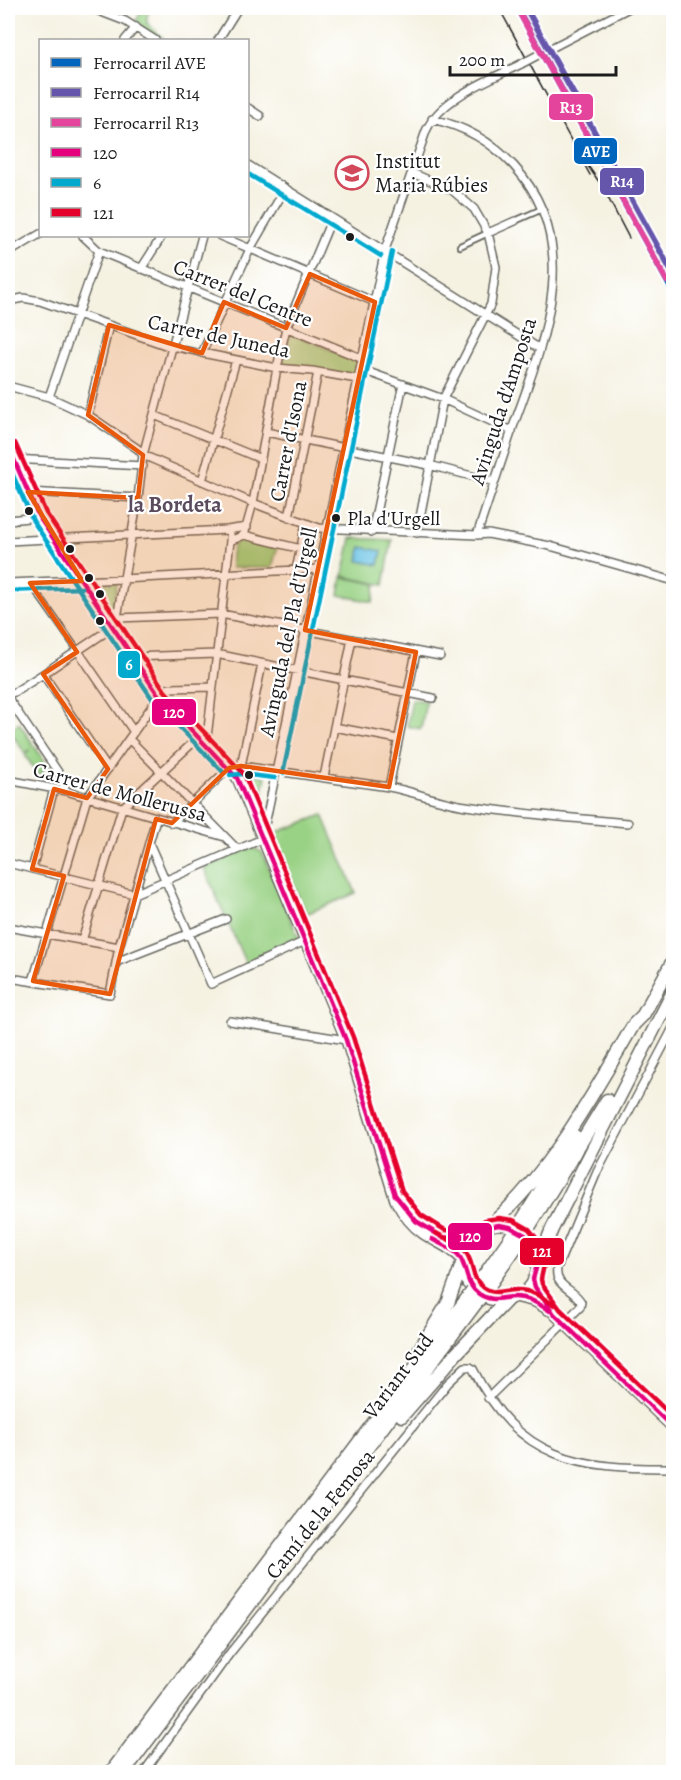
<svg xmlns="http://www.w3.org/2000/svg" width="681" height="1780" font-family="Alegreya,serif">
<rect width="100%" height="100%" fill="#fff"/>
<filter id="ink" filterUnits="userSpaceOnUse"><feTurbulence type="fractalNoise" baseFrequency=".0167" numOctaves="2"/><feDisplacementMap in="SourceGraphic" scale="12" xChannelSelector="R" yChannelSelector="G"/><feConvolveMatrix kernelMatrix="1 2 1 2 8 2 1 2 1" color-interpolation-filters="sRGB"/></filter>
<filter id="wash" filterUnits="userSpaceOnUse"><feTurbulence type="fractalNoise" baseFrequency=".008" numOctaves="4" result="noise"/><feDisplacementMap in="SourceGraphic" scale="24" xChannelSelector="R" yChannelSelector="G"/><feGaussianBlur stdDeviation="1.35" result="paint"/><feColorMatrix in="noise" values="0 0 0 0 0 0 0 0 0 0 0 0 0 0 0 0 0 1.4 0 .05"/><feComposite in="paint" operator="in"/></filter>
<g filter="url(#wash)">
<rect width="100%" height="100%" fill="#f5f2e2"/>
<path fill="#9ad285" stroke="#5b7750" stroke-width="1.5" d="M143 8H151L147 16V23L165 40H159L136 21Z
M290 334H294L357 361 354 376 284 366 282 365Z
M245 538 278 545 272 568H231C230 554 230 542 245 538Z
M351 538 392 540 384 585 343 576Z
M342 577 376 584 373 602 339 595Z
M92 583H117L112 616H110L90 585Z
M412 699 426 701 421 729 407 726Z
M19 723 49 768 38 775 25 755 30 750 25 753 9 730Z
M251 774 266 776 259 810 247 782Z
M323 815 356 893 306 914 272 834Z
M251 847 262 852 299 939 246 964 204 868Z"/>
<path fill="#66c1e4" stroke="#416e80" stroke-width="1.5" d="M361 547 382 551 379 565 359 561Z"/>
</g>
<g filter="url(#ink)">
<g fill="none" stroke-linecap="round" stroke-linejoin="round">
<defs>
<path id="pedestrian" d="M515 221 542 209
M460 246 488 233
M171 347 202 353
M30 583 78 651"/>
<path id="minor" d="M91 8 125 21 155 40
M125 40 136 27
M218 40 238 8
M557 45 629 8
M248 108 260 116
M432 119C464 126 492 142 514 166 585 243 544 342 513 427 501 463 489 499 477 535
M248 165 540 349
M412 173 452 190 474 209 488 233 496 267 491 304 443 399 417 533
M285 189 250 249 202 353 277 368 312 371 357 379
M488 233 515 221
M83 236 99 251 363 359
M220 236 375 302
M8 253 40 234
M141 269 162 236
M8 301 23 298 40 301 171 347
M360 369 443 399 512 431
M8 386 49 397 88 415 138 449 143 455 253 503 319 528 477 535 488 534 550 546 674 581
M49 397 99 251
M88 415 109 325
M154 415 261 459
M266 432 429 465 495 482
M13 459 143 466
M202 481 236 360
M28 492 138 498
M289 517 318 372
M8 520 39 517
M372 532 403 384
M244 535 253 503 277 368 286 328 332 218
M8 541 227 530 247 527
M230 541 244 535 301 549
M296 570 306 523
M82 581 317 569
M117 618 221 614 440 656
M110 623 117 618 138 498 143 455 202 236
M78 651 134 732
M132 657 216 654 433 698
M43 674 108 769
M8 694 15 692 43 674 113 627
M8 698 58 772 66 791
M334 727 398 739
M129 739 237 849
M206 746 230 541V534L227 530
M241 766 262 664
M324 777 352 639
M8 780 66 791 225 837
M389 787 416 652
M172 823 229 768 241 766 389 787C415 792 439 802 466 806 519 814 574 818 628 823
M149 843 211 984 305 941
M8 863 134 894 262 839 385 250 426 131C441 97 490 80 521 64
M32 869 54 789
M8 927 119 947
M82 941 122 808 198 738
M116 962 226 919
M10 978 110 994 119 947 156 819
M33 981 87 798 162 692 170 688 213 687
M230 1021 346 1040
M580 1307 581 1302C573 1288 554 1287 557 1268L597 1172 674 1026
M488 1398 547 1340
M144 1772 230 1653 448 1383 465 1367H470L473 1369C519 1461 579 1469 674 1468"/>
<path id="secondary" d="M8 446 39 517 159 696 237 778 346 1040 395 1200C402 1213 410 1225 422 1233 436 1243 451 1247 462 1260
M8 584 82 581
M461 1263a38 38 0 1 1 76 0a38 38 0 1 1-76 0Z
M435 1235 454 1240 473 1236
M533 1279 538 1292 554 1314 674 1429
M515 1297 535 1302 548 1310"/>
<path id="motorway" d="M521 1222 575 1136
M488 1227C549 1176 594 1092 634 1024L643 1015 674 959
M529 1227 607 1100
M537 1265 552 1229 674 990
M478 1284 512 1235
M486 1290 521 1240
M415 1357 448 1303 462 1264
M402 1416 456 1354 508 1299
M111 1772 468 1297
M124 1772 477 1302"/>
</defs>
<use href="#pedestrian" stroke="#686761" stroke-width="8"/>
<use href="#minor" stroke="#686761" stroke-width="10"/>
<use href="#secondary" stroke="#686761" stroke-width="12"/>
<use href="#motorway" stroke="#686761" stroke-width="15"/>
<use href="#pedestrian" stroke="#fff" stroke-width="4.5"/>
<use href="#minor" stroke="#fff" stroke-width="7"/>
<use href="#secondary" stroke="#fff" stroke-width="9"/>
<use href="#motorway" stroke="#fff" stroke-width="12"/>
<path stroke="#1c1c1c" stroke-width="1.5" d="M499 8 590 175
M588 166 602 186 629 238"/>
<defs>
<path id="minor-bridge" d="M521 64 557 45
M547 1340 580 1307"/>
<path id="motorway-bridge" d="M512 1235 521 1222
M521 1240 529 1227
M468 1297 478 1284
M477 1302 486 1290"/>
</defs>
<use href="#minor-bridge" stroke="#686761" stroke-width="10" stroke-linecap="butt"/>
<use href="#motorway-bridge" stroke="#686761" stroke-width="15" stroke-linecap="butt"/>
<use href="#minor-bridge" stroke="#fff" stroke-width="7"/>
<use href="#motorway-bridge" stroke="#fff" stroke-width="12"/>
<defs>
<path id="bus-1" d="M8 446 39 517 159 696 237 778 346 1040 395 1195 416 1221 442 1237 459 1239 473 1236 488 1227 499 1225 510 1227 525 1235 532 1244 536 1254 537 1265 533 1279 535 1287 554 1314 674 1429
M432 1239C442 1245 458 1250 462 1261 468 1274 466 1284 479 1294 492 1303 502 1297 515 1297 529 1297 539 1304 550 1311"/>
<path id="bus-2" d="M248 174 381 256
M8 464 33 521 153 700 224 773
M8 591 82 588
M283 773 392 252
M230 775 241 774 275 778"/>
<path id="bus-3" d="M15 443 46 513 165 691 244 774 353 1037 402 1191 421 1215 445 1230 459 1231 470 1229 485 1220 499 1218 513 1220 529 1229 538 1240 543 1253 544 1265 541 1279 542 1284 560 1309 674 1418
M436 1233C447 1239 464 1245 469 1258 474 1269 472 1279 483 1287 494 1296 503 1290 515 1290 530 1289 542 1297 554 1305"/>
</defs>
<use href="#bus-1" stroke="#fff" stroke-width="9"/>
<use href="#bus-2" stroke="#fff" stroke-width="9"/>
<use href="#bus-3" stroke="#fff" stroke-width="9"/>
<use href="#bus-1" stroke="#e5007d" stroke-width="4.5"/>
<use href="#bus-2" stroke="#00a9ce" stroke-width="4.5"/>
<use href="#bus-3" stroke="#e4002b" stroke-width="4.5"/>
<defs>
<path id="rail-1" d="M517 8 674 294"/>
<path id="rail-2" d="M526 8 674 276"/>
<path id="rail-3" d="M519 12 667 281"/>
</defs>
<use href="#rail-1" stroke="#fff" stroke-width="10"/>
<use href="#rail-2" stroke="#fff" stroke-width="10"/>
<use href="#rail-3" stroke="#fff" stroke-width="10"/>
<use href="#rail-1" stroke="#0065bd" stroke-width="6"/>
<use href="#rail-2" stroke="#6556ac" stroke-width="6"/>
<use href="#rail-3" stroke="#e5449c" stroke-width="6"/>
</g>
</g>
<path fill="#e8590c" fill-opacity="0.2" stroke="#e8590c" stroke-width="4.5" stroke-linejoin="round" d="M310 274 375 302 305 630 416 652 389 787 241 766 229 768 172 823 156 819 110 994 33 981 64 876 32 869 54 789 87 798 108 769 43 674 77 652 30 583 82 581 28 492 138 498 143 455 88 415 109 325 202 353 224 302 286 328Z"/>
<defs>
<symbol id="school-ring" viewBox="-11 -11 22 22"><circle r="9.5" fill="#fff" stroke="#d1495b" stroke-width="1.5"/><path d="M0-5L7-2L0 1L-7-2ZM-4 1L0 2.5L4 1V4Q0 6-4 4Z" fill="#d1495b"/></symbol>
</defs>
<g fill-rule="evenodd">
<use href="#school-ring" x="333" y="154" width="38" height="38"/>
</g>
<g fill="#1c1c1c" stroke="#fff" stroke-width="2">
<circle cx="350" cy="237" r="5"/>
<circle cx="29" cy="511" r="5"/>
<circle cx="336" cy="518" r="5"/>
<circle cx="70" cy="549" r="5"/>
<circle cx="89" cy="578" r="5"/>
<circle cx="100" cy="594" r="5"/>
<circle cx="100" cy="621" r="5"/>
<circle cx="249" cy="775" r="5"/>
</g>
<g text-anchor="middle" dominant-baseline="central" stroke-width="4.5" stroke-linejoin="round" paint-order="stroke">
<g font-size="20" fill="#1c1c1c" stroke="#fff" text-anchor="start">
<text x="347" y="518">Pla d'Urgell</text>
</g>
<g font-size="21" fill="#1c1c1c" stroke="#fff" text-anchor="start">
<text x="375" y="161">Institut<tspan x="375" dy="24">Maria Rúbies</tspan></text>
</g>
<g font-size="21" fill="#1c1c1c" stroke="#fff">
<text transform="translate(243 293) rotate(22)">Carrer del Centre</text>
<text transform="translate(219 336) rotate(12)">Carrer de Juneda</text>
<text transform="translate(503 401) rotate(-72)">Avinguda d'Amposta</text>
<text transform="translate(288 441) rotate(-79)">Carrer d'Isona</text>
<text transform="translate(288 632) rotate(-78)">Avinguda del Pla d'Urgell</text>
<text transform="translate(120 792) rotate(15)">Carrer de Mollerussa</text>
<text transform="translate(398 1376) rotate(-53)">Variant Sud</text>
<text transform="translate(320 1514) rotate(-51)">Camí de la Femosa</text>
</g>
<g font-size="22" font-weight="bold" fill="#5a4b5d" stroke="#fff">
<text x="175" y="505">la Bordeta</text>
</g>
</g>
<g stroke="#fff" stroke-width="2">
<rect x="548" y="93" width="46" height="28" rx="6" fill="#e5449c"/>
<rect x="573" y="137" width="45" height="28" rx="6" fill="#0065bd"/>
<rect x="599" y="167" width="46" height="29" rx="6" fill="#6556ac"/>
<rect x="117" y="650" width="24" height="29" rx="6" fill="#00a9ce"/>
<rect x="151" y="698" width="46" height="28" rx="6" fill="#e5007d"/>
<rect x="447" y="1222" width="46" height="29" rx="6" fill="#e5007d"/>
<rect x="519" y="1237" width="46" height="29" rx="6" fill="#e4002b"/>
</g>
<g font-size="16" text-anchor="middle" font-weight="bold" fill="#fff">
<text x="571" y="113">R13</text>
<text x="596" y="157">AVE</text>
<text x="622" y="187">R14</text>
<text x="129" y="670">6</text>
<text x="174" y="718">120</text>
<text x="470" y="1242">120</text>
<text x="542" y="1257">121</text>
</g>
<rect width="681" height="1780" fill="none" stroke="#fff" stroke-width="30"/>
<rect x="39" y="39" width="210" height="198" fill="#ffffff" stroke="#a4a4a4" stroke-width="1.5"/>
<rect x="51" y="58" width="30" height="9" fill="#0065bd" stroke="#a4a4a4" stroke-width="1.5"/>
<text x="93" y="69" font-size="18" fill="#1c1c1c">Ferrocarril AVE</text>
<rect x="51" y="88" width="30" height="9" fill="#6556ac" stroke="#a4a4a4" stroke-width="1.5"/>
<text x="93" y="99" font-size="18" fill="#1c1c1c">Ferrocarril R14</text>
<rect x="51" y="118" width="30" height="9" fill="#e5449c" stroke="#a4a4a4" stroke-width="1.5"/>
<text x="93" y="129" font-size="18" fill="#1c1c1c">Ferrocarril R13</text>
<rect x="51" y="148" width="30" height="9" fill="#e5007d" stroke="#a4a4a4" stroke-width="1.5"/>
<text x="93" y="159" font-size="18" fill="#1c1c1c">120</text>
<rect x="51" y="178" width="30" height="9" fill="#00a9ce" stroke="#a4a4a4" stroke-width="1.5"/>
<text x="93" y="189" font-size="18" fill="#1c1c1c">6</text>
<rect x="51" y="208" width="30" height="9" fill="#e4002b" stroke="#a4a4a4" stroke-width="1.5"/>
<text x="93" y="219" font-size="18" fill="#1c1c1c">121</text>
<path d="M450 66v9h166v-9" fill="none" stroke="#1c1c1c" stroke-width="3"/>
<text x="459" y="66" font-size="18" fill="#1c1c1c" stroke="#ffffff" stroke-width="4.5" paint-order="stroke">200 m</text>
</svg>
